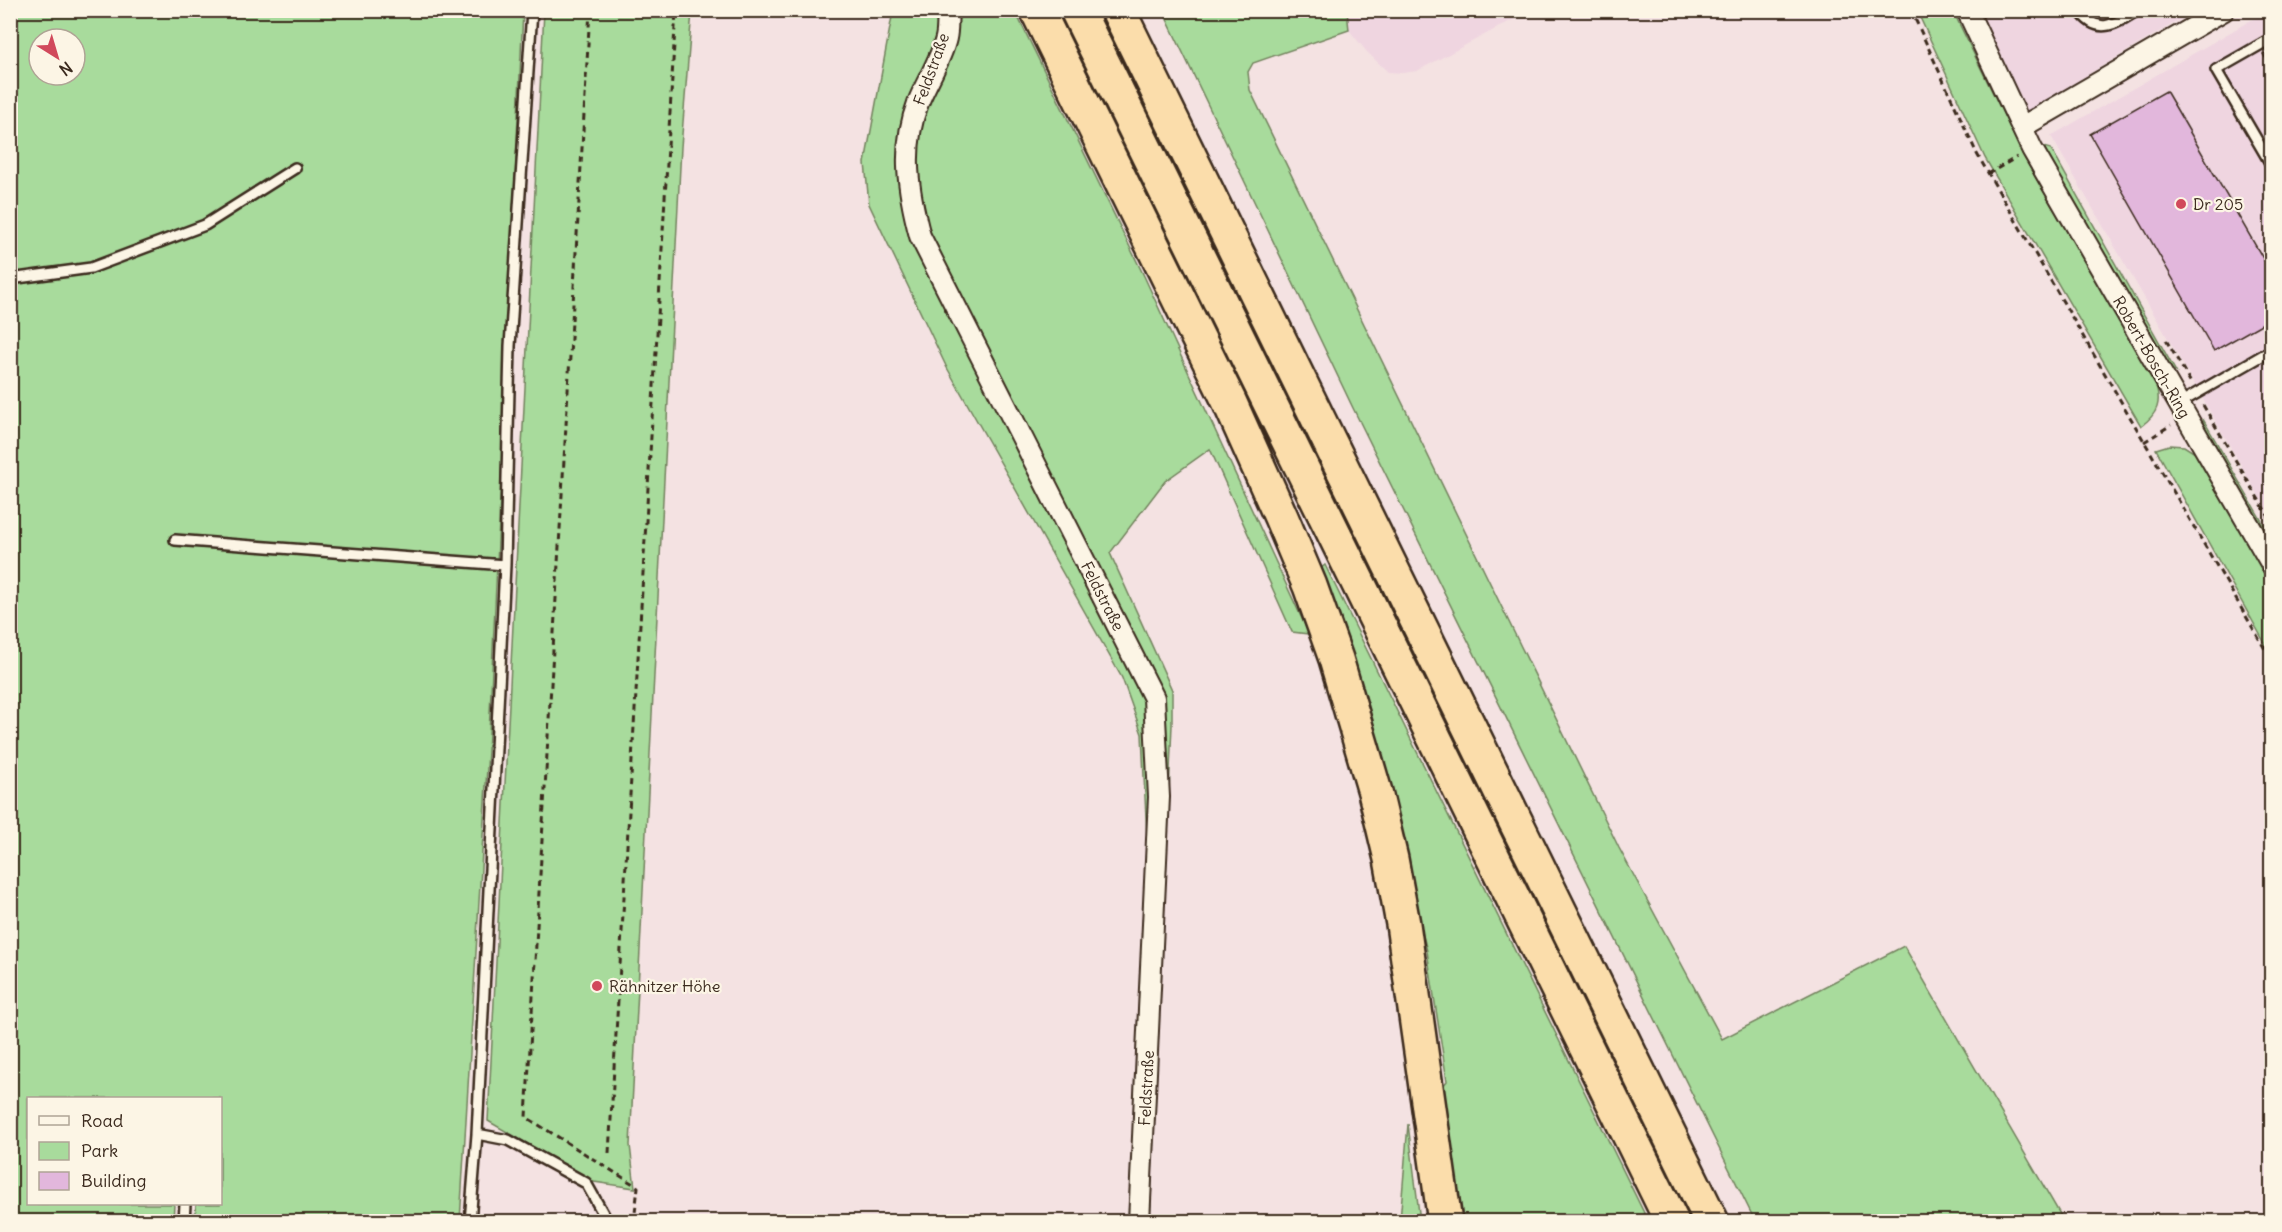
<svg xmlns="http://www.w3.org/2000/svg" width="2282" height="1232" font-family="Delius,sans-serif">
<rect width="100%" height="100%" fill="#f4e2e2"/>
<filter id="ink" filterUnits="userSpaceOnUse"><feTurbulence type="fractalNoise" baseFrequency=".0167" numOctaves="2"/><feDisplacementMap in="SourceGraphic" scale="12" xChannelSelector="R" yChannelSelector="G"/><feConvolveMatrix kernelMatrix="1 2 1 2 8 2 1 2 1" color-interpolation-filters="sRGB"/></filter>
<g filter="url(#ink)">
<path fill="#efd5e0" d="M1347 11H1529L1417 71 1403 73 1388 72 1367 52 1349 30Z
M1974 11H2194L2022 114Z
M2267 11H2271V517L2051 136Z"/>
<path fill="#a8db9c" stroke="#72825d" stroke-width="1.5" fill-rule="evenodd" d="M10 11H523L489 734 460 1221H195L196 1204H220V1098H28V1204H174L173 1221H11ZM39 39H75V75H39Z
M544 11H692L681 147 630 1145 635 1188 594 1182 488 1121Z
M893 11H1015L1144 276 1309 634 1292 632 1210 449 1165 481 1110 553 1172 690V725L1150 1221H1128L1148 860 1142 734 1122 678 946 366 869 204 865 163Z
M1163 11H1347L1349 30 1253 63 1248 72 1250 90 1619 848 1722 1039 1904 946 2064 1221H1755L1353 408Z
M1917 11H1953L2025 159 2155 383C2162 402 2158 414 2141 426L1985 158Z
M2044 147 2051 149 2176 372 2164 365 2053 167Z
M2203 419 2271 537V549L2204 433Z
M2169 445 2184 446 2195 453 2271 580V654L2156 449Z
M1325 565 1648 1221H1458L1439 1091 1447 1081 1427 951 1394 824 1320 569Z
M1408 1124 1420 1221H1400Z"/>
<path fill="#e2b7dc" stroke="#3b2a1e" stroke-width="1.5" d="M2272 49V69L2263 54Z
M2166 91 2272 274V318L2214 351 2090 134Z"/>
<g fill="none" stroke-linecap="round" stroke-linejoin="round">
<defs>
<path id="service" d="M2079 10C2098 37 2115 24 2138 10
M2272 38 2216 70 2272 166
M10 279 91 268 205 225 295 168
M2178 404 2272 350
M175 540 505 565
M477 1134 508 1140 586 1183 604 1215 603 1222
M184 1222 185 1204
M470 1222 477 1134 505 565 510 346 532 10"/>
<path id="minor" d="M948 10C947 20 948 30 946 38 941 60 926 82 918 103 901 148 908 191 920 236L1154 698 1159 797 1139 1222
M1967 10 2032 149 2272 565
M2022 127 2224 10"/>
<path id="motorway" d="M1037 10 1229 401 1281 517 1310 586 1336 659 1375 792 1391 859 1403 924 1445 1222
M1077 10 1672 1222
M1118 10C1316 414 1513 818 1712 1222"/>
</defs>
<use href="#service" stroke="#3b2a1e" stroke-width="14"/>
<use href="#minor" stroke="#3b2a1e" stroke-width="24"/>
<use href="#motorway" stroke="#3b2a1e" stroke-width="38"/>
<path stroke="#3b2a1e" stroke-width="3" stroke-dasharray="6 4.5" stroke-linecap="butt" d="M590 10 526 1117 638 1187 634 1222
M1911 10 1977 154 2272 661
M1988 174 2017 157
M2166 340 2191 383
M2203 405 2272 522
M2144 442 2171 425
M609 1153 676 10"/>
<use href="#service" stroke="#fcf5e5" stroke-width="9"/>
<use href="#minor" stroke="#fcf5e5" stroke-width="20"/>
<use href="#motorway" stroke="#fbddab" stroke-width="33"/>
</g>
</g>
<g fill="#d1495b" stroke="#fcf5e5" stroke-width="2">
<circle cx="2181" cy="204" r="6"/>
<circle cx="597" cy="986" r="6"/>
</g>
<g text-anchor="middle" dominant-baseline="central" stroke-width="4.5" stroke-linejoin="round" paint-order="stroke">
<g font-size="16" fill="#3b2a1e" stroke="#fcf5e5">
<text transform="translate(931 69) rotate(-70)">Feldstraße</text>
<text transform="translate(2152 357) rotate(60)">Robert-Bosch-Ring</text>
<text transform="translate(1103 596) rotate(63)">Feldstraße</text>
<text transform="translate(1146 1088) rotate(-87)">Feldstraße</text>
</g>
<g font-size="16" fill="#3b2a1e" stroke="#fcf5e5" text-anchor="start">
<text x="2193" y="204">Dr 205</text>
<text x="609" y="986">Rähnitzer Höhe</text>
</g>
</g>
<rect width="2282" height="1232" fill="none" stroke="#fcf5e5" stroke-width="36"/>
<rect x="18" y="18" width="2246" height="1196" fill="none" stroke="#3b2a1e" stroke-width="2" filter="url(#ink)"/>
<rect x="27" y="1097" width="195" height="108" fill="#fcf5e5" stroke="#afa495" stroke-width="1.5"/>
<rect x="39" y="1116" width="30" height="9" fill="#fcf5e5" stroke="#afa495" stroke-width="1.5"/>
<text x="81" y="1127" font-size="18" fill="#3b2a1e">Road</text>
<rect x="39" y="1142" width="30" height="18" fill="#a8db9c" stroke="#afa495" stroke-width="1.5"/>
<text x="81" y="1157" font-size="18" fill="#3b2a1e">Park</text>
<rect x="39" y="1172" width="30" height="18" fill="#e2b7dc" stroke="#afa495" stroke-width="1.5"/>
<text x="81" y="1187" font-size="18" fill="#3b2a1e">Building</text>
<g transform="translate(57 57) rotate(143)"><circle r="28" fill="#fcf5e5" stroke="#afa495" stroke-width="1.5"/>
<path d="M0-4.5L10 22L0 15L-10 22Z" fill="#d1495b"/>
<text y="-9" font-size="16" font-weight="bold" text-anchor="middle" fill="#3b2a1e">N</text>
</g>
</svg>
